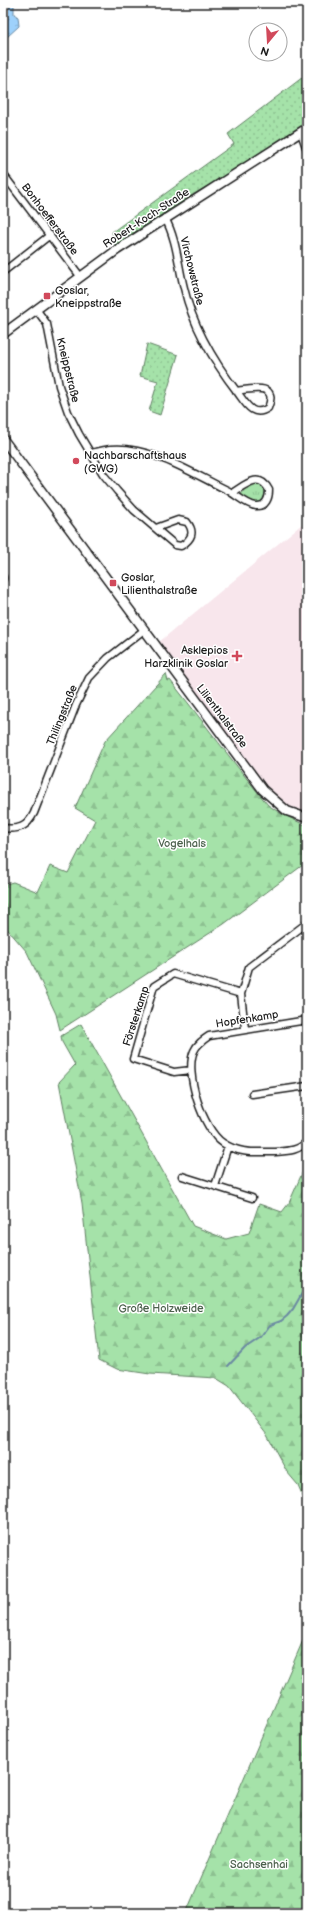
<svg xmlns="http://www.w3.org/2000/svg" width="310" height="1916" font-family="'Balsamiq Sans',sans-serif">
<defs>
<pattern id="grass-tufts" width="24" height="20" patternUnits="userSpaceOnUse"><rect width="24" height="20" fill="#a5e2a9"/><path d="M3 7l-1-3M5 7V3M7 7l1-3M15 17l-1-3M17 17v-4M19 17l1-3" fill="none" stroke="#8dc191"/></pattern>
<pattern id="forest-firs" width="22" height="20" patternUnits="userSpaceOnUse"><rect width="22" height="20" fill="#a5e2a9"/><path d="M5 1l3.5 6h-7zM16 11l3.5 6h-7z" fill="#8dc191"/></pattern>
<pattern id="park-dots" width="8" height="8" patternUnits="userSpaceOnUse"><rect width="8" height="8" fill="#a5e2a9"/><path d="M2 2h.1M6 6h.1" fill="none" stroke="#8dc191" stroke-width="1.8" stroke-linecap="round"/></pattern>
<pattern id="water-ripples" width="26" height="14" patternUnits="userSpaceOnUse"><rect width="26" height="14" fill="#9ed1fb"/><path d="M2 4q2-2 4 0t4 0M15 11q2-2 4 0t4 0" fill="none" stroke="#88b3d7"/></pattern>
</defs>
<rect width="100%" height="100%" fill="#fff"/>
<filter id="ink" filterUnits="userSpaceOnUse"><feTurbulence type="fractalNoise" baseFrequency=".025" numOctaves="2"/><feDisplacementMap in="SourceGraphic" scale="8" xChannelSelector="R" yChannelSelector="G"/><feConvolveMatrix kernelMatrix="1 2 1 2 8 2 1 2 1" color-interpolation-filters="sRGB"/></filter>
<g filter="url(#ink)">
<path fill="#f8e6ec" d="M307 520V815L283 805 272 796 177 671 159 642Z"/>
<path fill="url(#grass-tufts)" stroke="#607f62" d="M256 484C263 485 265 487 267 494L262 502 257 503 240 496 244 490Z"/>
<path fill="url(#forest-firs)" stroke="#607f62" d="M166 674 168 681 170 680C203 721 234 764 268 805L280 813 307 826V862L224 924 60 1030 56 1014 27 952 3 924V891L6 884 13 882 38 892 50 866 68 873 95 820 75 808 105 741Z
M81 1024 193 1226 226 1239 249 1233 259 1204 282 1212 289 1203 307 1162V1506L298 1485 287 1472 267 1435 229 1386 216 1378 150 1374 117 1369 99 1360 82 1203 59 1082 75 1065 62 1042 61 1036Z
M307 1631V1913H186Z"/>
<path fill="url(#park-dots)" stroke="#607f62" d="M307 74V125L299 132 189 197 115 245 112 232 234 144 228 134Z
M147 344 178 355 160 415 149 411 158 381 140 376Z"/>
<path fill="url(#water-ripples)" stroke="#6a89a2" d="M3 3H14V14L18 17 19 26 7 37 3 35Z"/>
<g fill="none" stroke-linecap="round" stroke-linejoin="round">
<path stroke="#6a89a2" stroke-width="2" d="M228 1366 245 1348 261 1337 270 1325 281 1321 287 1316 293 1309 307 1285"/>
<defs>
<path id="street" d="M301 133 307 150
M3 174 80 276
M165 218C177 240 178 265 184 288 193 327 214 362 238 393 246 404 253 418 268 408 279 382 251 389 236 391
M3 272 50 235
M36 309 47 324 59 386 68 412 79 434 103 474 117 491 134 510 175 545 181 546C192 539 195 532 187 522L178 520 156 528
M90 453C97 452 104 450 111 449 150 445 195 475 229 491 236 495 247 505 256 506 266 507 269 498 269 490 259 471 245 485 232 493
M3 577V579
M3 828C19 830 27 827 34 813L76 705 89 678 108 658 144 630
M307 1020 209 1036C203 1040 197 1044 194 1051 184 1073 203 1130 223 1143 239 1154 256 1152 273 1152 286 1151 298 1152 307 1141
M245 1029 241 994 249 967 307 923
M191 1070 174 1072 133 1059 154 986 173 974 241 994
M252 1094 307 1086
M182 1176 252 1198
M215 1186 228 1146"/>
<path id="secondary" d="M3 334 117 250 307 128
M3 439 263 790 287 811 307 818"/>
</defs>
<use href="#street" stroke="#1c1c1c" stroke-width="9"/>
<use href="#secondary" stroke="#1c1c1c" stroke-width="11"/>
<use href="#street" stroke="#fff" stroke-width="6"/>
<use href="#secondary" stroke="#fff" stroke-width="8"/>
</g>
</g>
<g fill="#d1495b" stroke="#fff" stroke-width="1.5">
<rect x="43" y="292" width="8" height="8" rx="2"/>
<circle cx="76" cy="461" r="4"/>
<rect x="109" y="579" width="8" height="8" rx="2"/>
<path d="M235 650h4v4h4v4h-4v4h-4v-4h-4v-4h4z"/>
</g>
<g text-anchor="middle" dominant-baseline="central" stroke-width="3" stroke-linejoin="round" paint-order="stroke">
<g font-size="11" fill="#1c1c1c" stroke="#fff">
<text transform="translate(146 218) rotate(-33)">Robert-Koch-Straße</text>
<text transform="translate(50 219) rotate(53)">Bonhoefferstraße</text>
<text transform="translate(192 271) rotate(76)">Virchowstraße</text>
<text transform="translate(68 370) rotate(76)">Kneippstraße</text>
<text transform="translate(62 715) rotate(-68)">Thilingstraße</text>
<text transform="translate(222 716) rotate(53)">Lilienthalstraße</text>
<text transform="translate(136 1016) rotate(-72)">Försterkamp</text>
<text transform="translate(247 1019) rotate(-9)">Hopfenkamp</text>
</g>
<g font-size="11" fill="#1c1c1c" stroke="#fff" text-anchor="start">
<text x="55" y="290">Goslar,<tspan x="55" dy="13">Kneippstraße</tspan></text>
<text x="84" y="455">Nachbarschaftshaus<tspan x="84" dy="13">(GWG)</tspan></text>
<text x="121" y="577">Goslar,<tspan x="121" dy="13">Lilienthalstraße</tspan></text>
<text x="228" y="650" text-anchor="end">Asklepios<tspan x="228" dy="13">Harzklinik Goslar</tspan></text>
</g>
<g font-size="11" fill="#4c614d" stroke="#fff">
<text x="182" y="843">Vogelhals</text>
<text x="161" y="1308">Große Holzweide</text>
<text x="259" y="1864">Sachsenhai</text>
</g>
</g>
<rect width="310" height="1916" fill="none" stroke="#fff" stroke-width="16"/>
<rect x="8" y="8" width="294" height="1900" fill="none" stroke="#1c1c1c" stroke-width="1.5" filter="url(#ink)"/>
<g transform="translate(268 42) rotate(198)"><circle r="19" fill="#ffffff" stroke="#a4a4a4"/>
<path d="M0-3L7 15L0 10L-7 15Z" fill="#d1495b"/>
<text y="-6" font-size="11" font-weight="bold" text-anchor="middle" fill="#1c1c1c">N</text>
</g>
</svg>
